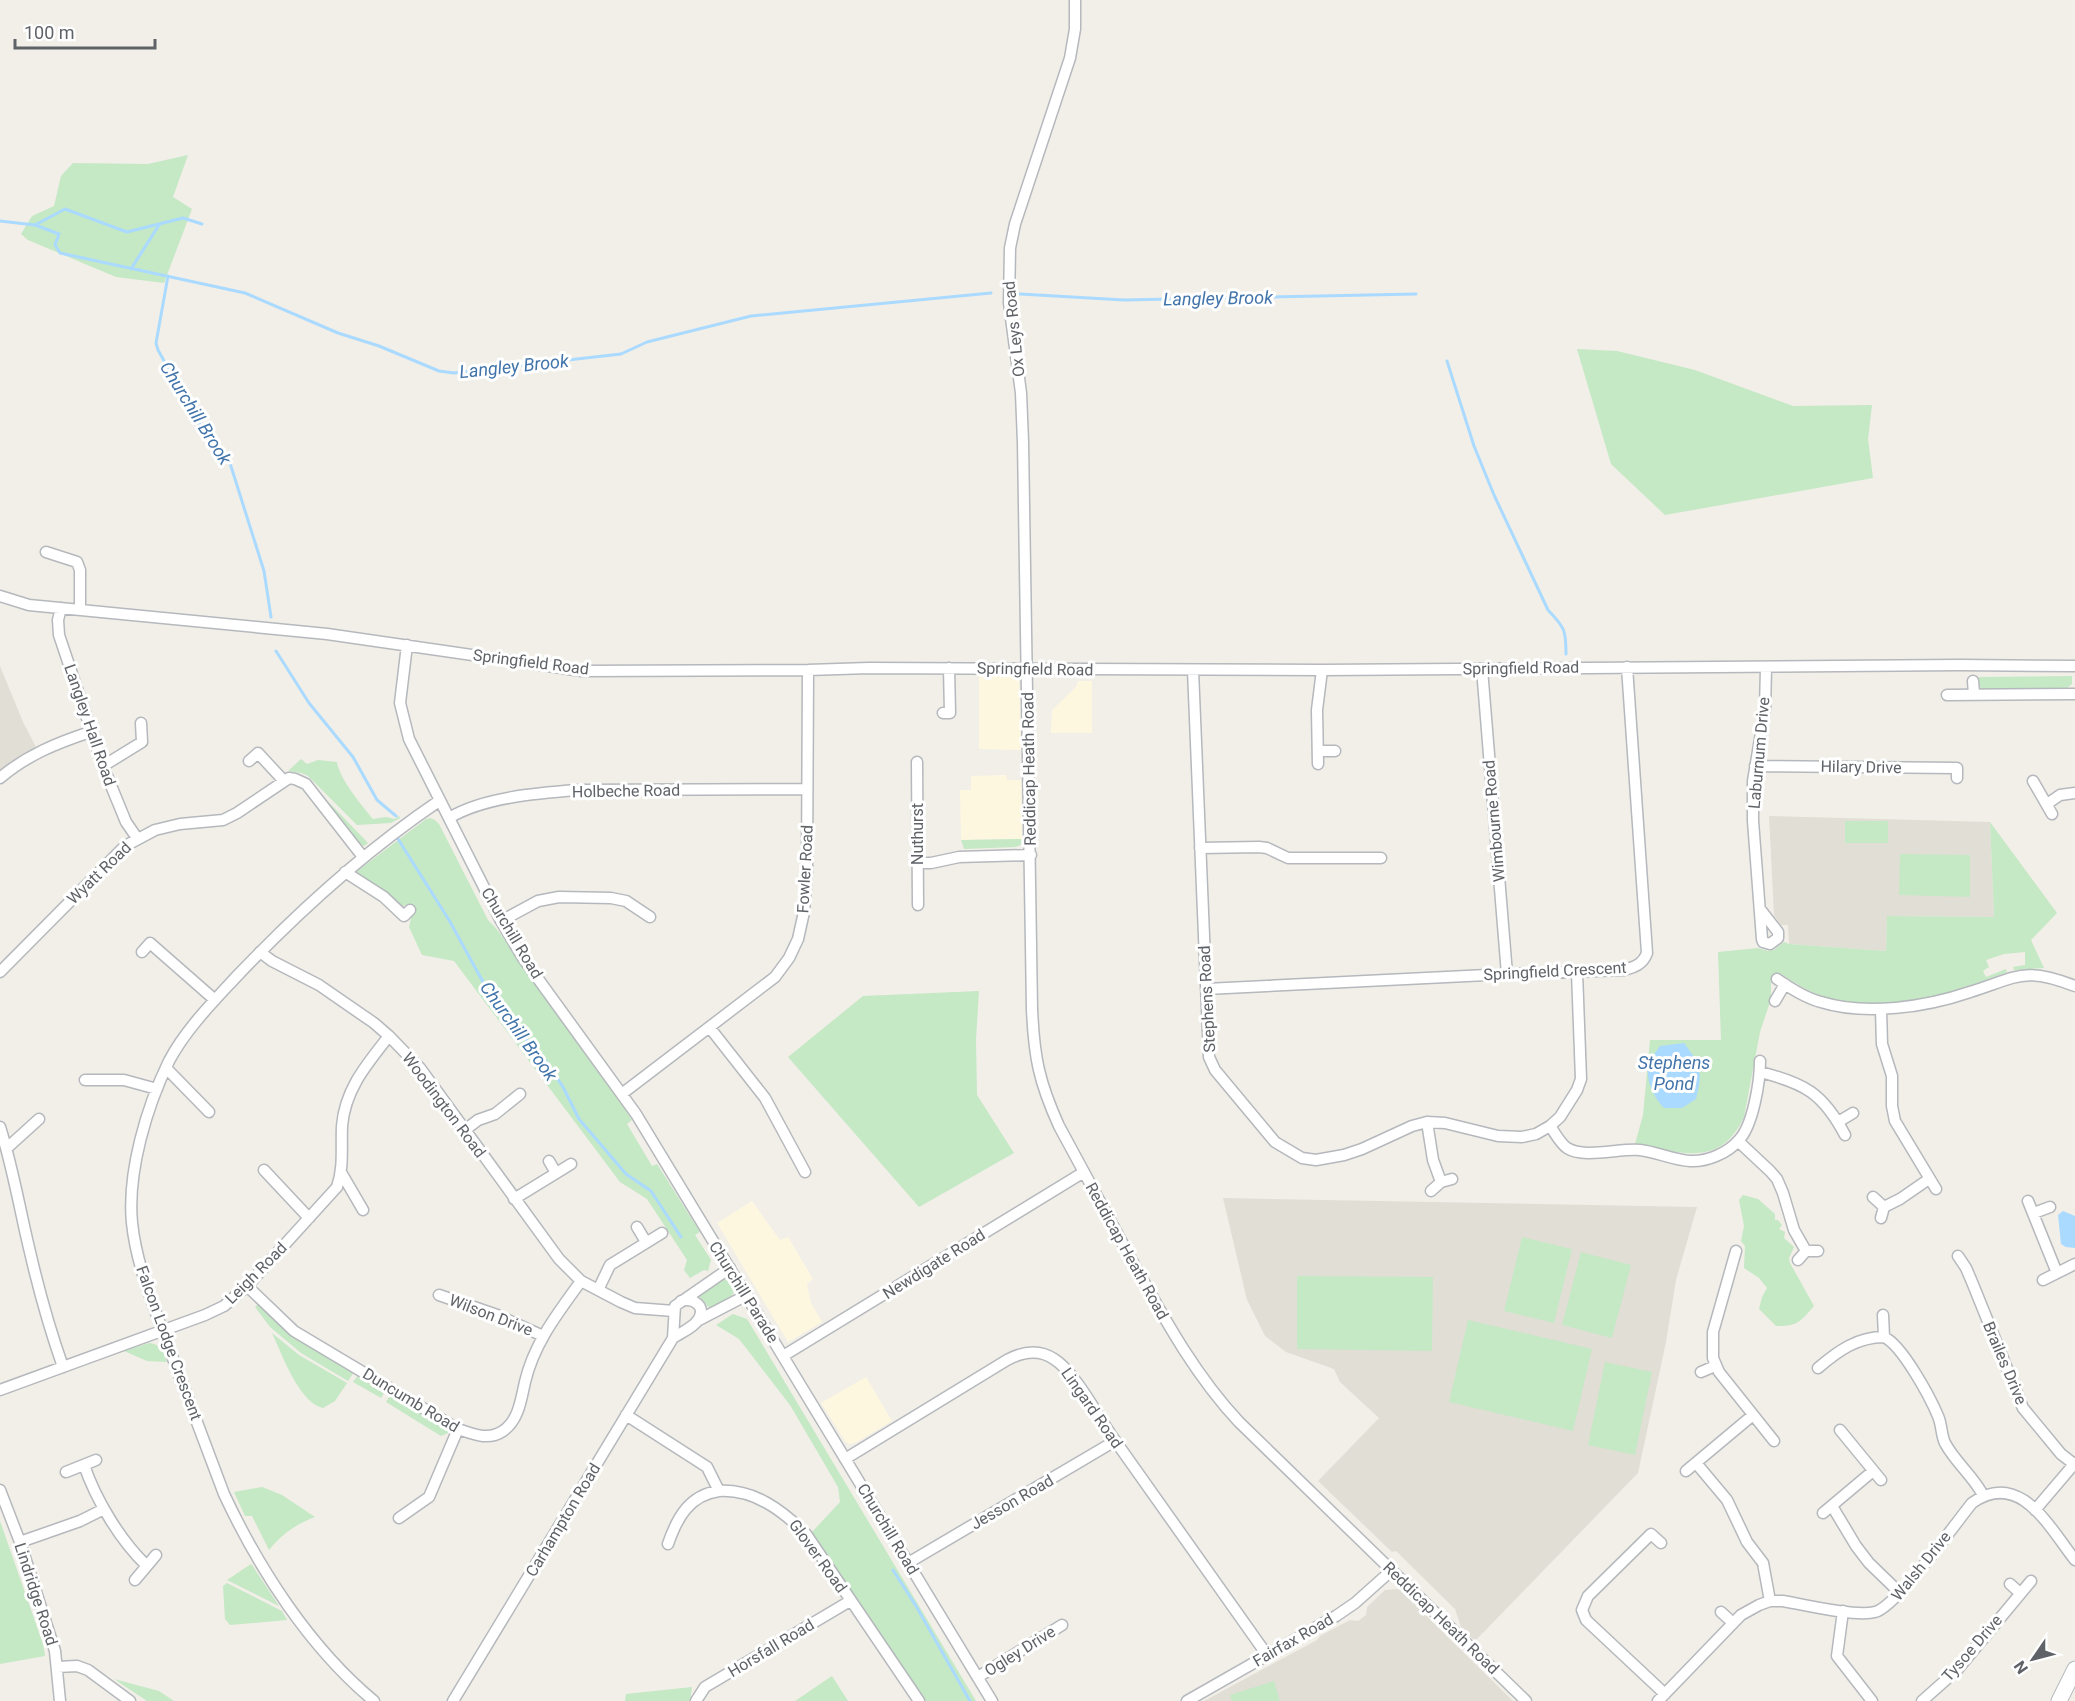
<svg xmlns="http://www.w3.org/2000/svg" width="2075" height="1701" font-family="Roboto,sans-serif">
<rect width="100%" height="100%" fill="#f1efe8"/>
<path fill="#fef7e0" d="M993 673 1018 676 1019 677 1021 750 979 749V674Z
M1078 681H1092V733H1051L1052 710 1076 687Z
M1006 775 1007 780H1021L1022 839 961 840 960 790H971V776Z
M752 1201 780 1240 788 1237 813 1279 807 1284 811 1303 822 1322 788 1342 717 1223Z
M866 1377 892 1421 855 1443 849 1444 845 1441 821 1403Z"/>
<path fill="#e1ded6" d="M0 666 23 722 36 747 0 771Z
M1769 816 1990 822 1994 917 1887 916 1886 951 1789 944 1788 925H1781L1774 915Z
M1223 1198 1697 1207 1676 1280 1666 1342 1638 1473 1475 1641 1461 1627 1455 1609 1396 1551 1392 1552 1318 1481 1379 1418 1340 1382 1334 1369 1286 1352 1265 1336 1247 1300Z
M1399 1589 1513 1701H1204L1317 1640 1320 1636 1350 1620 1358 1621 1366 1615 1367 1607 1385 1590Z"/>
<path fill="#c5e8c5" d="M188 155 173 197 192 209 164 283 116 277 28 240 21 234 32 216 54 206 61 176 73 163 148 164Z
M1577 349 1617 351 1695 370 1793 406 1872 405 1868 439 1873 478 1665 515 1611 464Z
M2072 676V684L2067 688V691L1982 690 1979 685V677Z
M301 759 307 764 318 760 337 762C339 778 362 806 373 819L386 817 395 819 399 816 400 818 391 823 357 825 308 776 301 773 288 771Z
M318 791 368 843 364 846 356 843Z
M430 818 435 820 439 824 488 920C505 936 515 957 529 976 565 1023 599 1070 632 1120L627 1124 652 1166 657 1164 700 1232 695 1235 711 1260 708 1271 704 1270 690 1278 684 1270 687 1260 647 1199 620 1182 454 961 422 955 409 927 413 910 409 904 400 907 357 877 356 872 426 819Z
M1845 821H1888V843H1845Z
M1990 822 2057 913 2031 940 2044 968 2014 970 2013 967 2025 965V952L2004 954 1986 960 1989 967 1983 971 1986 977 2006 969 2007 972C1951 994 1884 1015 1824 997 1808 992 1793 981 1779 973L1771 979V999L1760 1032 1744 1117C1720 1169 1680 1152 1635 1144L1643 1115 1650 1040H1721L1718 952 1758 948 1768 951 1774 950 1784 942 1789 944 1886 951 1887 916 1994 917Z
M1022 839 1021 845 1015 847 964 849 961 840Z
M1900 854 1970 855V897L1899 895Z
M979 991 976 1039 977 1095 1014 1153 919 1207 788 1057 863 996Z
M1743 1195 1758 1199 1775 1214V1220H1778L1782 1225 1779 1229 1785 1232 1784 1238 1794 1247 1789 1258 1790 1263 1814 1306C1800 1322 1798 1326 1776 1326L1759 1309 1762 1297 1767 1288 1759 1278 1744 1268 1745 1246 1741 1241 1744 1226 1739 1200Z
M1522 1237 1572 1249 1554 1323 1504 1311Z
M1581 1252 1631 1265 1612 1338 1562 1325Z
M1297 1276 1433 1277 1432 1351 1297 1349Z
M727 1279 734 1287C735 1300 721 1304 711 1310L699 1296 700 1293 720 1280Z
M258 1304 282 1328 354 1372 348 1381 301 1353 270 1327 255 1307Z
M733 1314 747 1319 976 1701H924L852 1596 812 1532 840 1502 838 1487 790 1405 739 1339 716 1325Z
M1468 1320 1592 1349 1573 1431 1449 1402Z
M272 1333 299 1355 347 1383 335 1401 323 1408C299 1403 282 1354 272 1333Z
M149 1343C161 1344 163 1352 167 1362L147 1361 124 1351Z
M1605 1362 1652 1372 1635 1455 1588 1445Z
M359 1374 386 1390 381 1398 353 1382Z
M391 1394 448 1428V1433L441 1436 386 1402Z
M262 1487 282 1495 315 1517C296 1524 282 1534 269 1550L252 1516H245L234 1492Z
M0 1521 43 1644 45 1656 0 1664Z
M251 1564 252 1565 279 1606 227 1580Z
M227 1583 282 1611 287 1620 230 1625 225 1619 223 1586Z
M832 1676 848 1701H795Z
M114 1679 159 1691 174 1701H147Z
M1274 1681 1280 1701H1232L1230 1695Z
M692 1687 690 1701H625L626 1694Z"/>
<path fill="#aadaff" d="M1684 1043C1701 1065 1703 1071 1696 1099L1682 1108H1664C1654 1098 1644 1078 1649 1063 1651 1057 1657 1051 1660 1046Z
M2063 1211 2075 1216V1248L2066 1247 2061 1244 2058 1215Z"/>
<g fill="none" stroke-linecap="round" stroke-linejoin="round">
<path stroke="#aadaff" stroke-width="3" d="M0 221 35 225 59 234 55 245 60 253 245 293 338 333 379 346 439 371 454 373 621 354 647 342 751 316 991 293
M35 225 65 209 127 232 183 218 202 224
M131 269 159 225
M168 276 156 343 158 350 200 425 229 460 264 571 271 617
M1020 294 1124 300 1416 294
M1447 361 1474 446 1494 495 1548 610C1565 628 1566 630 1566 654
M276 651 309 703 353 757 377 800 396 816
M398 839 449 920 494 1002 516 1029 543 1057 563 1087 579 1119 626 1174 651 1191 681 1237
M893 1570 916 1606 970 1701"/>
<defs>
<path id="minor" d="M1075 0V29L1070 58 1015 224 1010 248 1009 303 1021 393 1023 442 1032 1009C1034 1057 1039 1082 1059 1126 1083 1171 1107 1215 1131 1259 1163 1316 1194 1374 1239 1422L1526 1701
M46 552 77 562 80 570V610
M0 596 29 605 327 634 582 671 808 670 869 668 1322 670 1960 665 2075 666
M61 608 58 620 59 635 103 766 126 822 137 838
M407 645 400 703 409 739 501 921 523 958 636 1114 992 1701
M1482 669 1507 974
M1193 670 1209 1057 1215 1070 1275 1142 1302 1158 1316 1160 1344 1155 1362 1149 1412 1126 1427 1122 1445 1123 1498 1136 1522 1137 1536 1134 1550 1126 1560 1117 1577 1090 1581 1079 1577 972
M1973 681 1974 694
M1947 695 2075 694
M943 713H950L949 668
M1318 751H1335
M249 761 258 753 284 781
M917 762 918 905
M1318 764 1317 710 1322 670
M103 766 142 742 141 723
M1755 766 1957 768V778
M0 778C27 755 57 743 90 732
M2033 781 2052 814
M2047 804 2060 795 2075 793
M449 818C484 797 538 793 578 790L807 789
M1200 848 1259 847 1267 848 1288 858H1381
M917 863H931L959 857 1031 855
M345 872 384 897 404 916 410 910
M1760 909 1778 932V938L1770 944 1763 942 1762 939 1753 821V781L1765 709 1766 668
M501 921 538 901 559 897 611 898 626 901 650 917
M142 952 150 943 215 1000
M260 952 272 961 319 985 374 1023 389 1036 420 1068 559 1259 581 1281 621 1302 635 1308 674 1311
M0 972 125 846 155 830 180 824 223 820 237 813 289 778 295 779 306 784 363 857
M1777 979C1790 988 1805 998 1821 1002 1866 1016 1926 1007 1970 992 2018 977 2024 966 2075 986
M1206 989 1507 974 1624 970C1635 967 1643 964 1647 953L1627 667
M1775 1001 1785 984
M1881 1010 1882 1044 1892 1076V1106L1895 1121 1936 1189
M710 1028 765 1098 805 1172
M166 1068 209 1112
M1760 1072C1804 1083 1823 1093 1845 1135
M85 1080H124L157 1089
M623 1093 775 977 789 958 798 939 804 912 807 871 808 670
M1427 1122 1433 1160 1441 1182
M1838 1122 1853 1113
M1550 1126C1555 1133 1560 1143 1567 1148 1584 1159 1620 1148 1640 1150 1657 1152 1673 1160 1690 1161 1707 1162 1728 1153 1739 1140 1753 1125 1760 1082 1760 1061
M0 1127C13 1168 20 1211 30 1252 39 1291 50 1330 63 1367
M465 1130 478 1120 495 1114 520 1094
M1739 1142 1770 1171 1777 1179 1783 1193 1794 1230 1806 1251
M7 1148 39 1119
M549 1161 556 1173
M264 1170 309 1218
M342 1174 363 1210
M1431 1191 1441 1182 1452 1179
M1873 1197 1884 1207 1881 1218
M514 1199 571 1164
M2028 1201 2057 1273
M1884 1207 1900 1199 1929 1179
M2034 1213 2050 1207
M637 1227 646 1242
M1736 1251 1713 1332V1358L1719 1372 1774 1441
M1958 1256 1966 1268 1972 1282 2023 1408 2061 1454 2074 1464
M1798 1260 1806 1251H1818
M2043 1280 2075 1264
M247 1286 294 1331 458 1429C473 1434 488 1441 503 1431 519 1420 521 1399 525 1382 534 1343 558 1313 581 1281
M598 1290 610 1265 662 1233
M439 1295 497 1315 543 1336
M1883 1315 1884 1337C1902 1345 1930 1397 1938 1416 1942 1425 1941 1435 1945 1443 1955 1462 1973 1476 1983 1495
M697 1321 747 1295
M673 1338C680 1333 693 1328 698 1320 707 1307 694 1297 681 1301
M783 1356 1084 1172
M1818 1368C1838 1351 1857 1337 1884 1337
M1701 1372 1715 1366
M0 1390 205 1315 224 1306 247 1286 337 1187C344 1167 341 1147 342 1126 345 1089 367 1064 389 1036
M626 1415 707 1467 719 1491C754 1489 782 1510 806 1534L919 1701
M1840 1430 1881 1480
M845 1459 1007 1360C1022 1352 1039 1349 1054 1359 1076 1373 1098 1417 1114 1439 1165 1511 1216 1583 1267 1655
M1696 1463 1727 1500 1747 1542 1763 1563 1770 1601
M84 1465C96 1500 120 1540 146 1565
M1686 1471 1753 1415
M66 1472 96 1460
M0 1490 20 1542 55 1651 60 1701
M1832 1506 1856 1546 1869 1563 1900 1593
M2035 1510 2075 1463
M1823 1513 1873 1471
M399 1518 429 1497 458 1429
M20 1542 80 1521 104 1509
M1661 1543 1651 1534 1588 1596 1582 1610 1586 1620 1665 1694
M668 1544C677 1518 689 1495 719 1491
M908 1563 1115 1441
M135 1580 156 1555
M2010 1584 2020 1593
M1843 1611 1837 1656 1872 1701
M1721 1612 1733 1623
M57 1667 77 1666 88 1670 130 1701
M978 1677 1062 1625
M374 1701C310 1648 259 1569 224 1494 204 1440 183 1386 163 1332 150 1296 136 1261 132 1223 127 1172 147 1106 169 1061 186 1029 213 1002 237 976 299 911 365 851 439 801
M453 1701 673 1338 675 1306 730 1268
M696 1701 705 1687 850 1601
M1187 1701 1336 1616 1355 1603 1392 1570
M1658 1701 1741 1615 1759 1605 1770 1601H1783C1805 1605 1856 1617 1875 1612 1896 1607 1955 1524 1972 1503 2020 1469 2049 1527 2075 1560
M1922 1701 1957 1670 2031 1581"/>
<path id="secondary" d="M2059 1701 2075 1669"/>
</defs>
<use href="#minor" stroke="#b5b8bc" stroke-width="13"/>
<use href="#secondary" stroke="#b6babf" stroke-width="17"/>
<use href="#minor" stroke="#fff" stroke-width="10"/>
<use href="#secondary" stroke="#fff" stroke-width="15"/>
</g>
<g text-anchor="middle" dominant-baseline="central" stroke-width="6" stroke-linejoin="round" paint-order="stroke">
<g font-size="16" fill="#5f6368" stroke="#fff">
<text transform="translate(1014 329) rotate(-96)">Ox Leys Road</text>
<text transform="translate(531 662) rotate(7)">Springfield Road</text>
<text transform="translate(1521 668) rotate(-1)">Springfield Road</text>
<text transform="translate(1035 669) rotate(1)">Springfield Road</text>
<text transform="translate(90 725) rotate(71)">Langley Hall Road</text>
<text transform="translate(1759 753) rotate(-85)">Laburnum Drive</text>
<text transform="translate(1861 767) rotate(1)">Hilary Drive</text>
<text transform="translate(1029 769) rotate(-91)">Reddicap Heath Road</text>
<text transform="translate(626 791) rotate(-1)">Holbeche Road</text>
<text transform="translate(1494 821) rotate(-95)">Wimbourne Road</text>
<text transform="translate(917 834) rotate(-90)">Nuthurst</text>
<text transform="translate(805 869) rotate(-87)">Fowler Road</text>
<text transform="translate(99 873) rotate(-44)">Wyatt Road</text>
<text transform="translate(512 933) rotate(59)">Churchill Road</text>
<text transform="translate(1555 971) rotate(-3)">Springfield Crescent</text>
<text transform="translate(1207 999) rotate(-93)">Stephens Road</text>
<text transform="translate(444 1105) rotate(53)">Woodington Road</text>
<text transform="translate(1127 1251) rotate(61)">Reddicap Heath Road</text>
<text transform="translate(934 1264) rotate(-32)">Newdigate Road</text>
<text transform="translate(256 1273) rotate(-45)">Leigh Road</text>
<text transform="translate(744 1292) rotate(58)">Churchill Parade</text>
<text transform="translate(491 1315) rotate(21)">Wilson Drive</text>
<text transform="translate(169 1343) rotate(70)">Falcon Lodge Crescent</text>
<text transform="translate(2005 1363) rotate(67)">Brailes Drive</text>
<text transform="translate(411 1400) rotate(31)">Duncumb Road</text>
<text transform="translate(1092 1408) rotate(55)">Lingard Road</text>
<text transform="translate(1012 1502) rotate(-30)">Jesson Road</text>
<text transform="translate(563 1520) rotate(-59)">Carhampton Road</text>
<text transform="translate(888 1529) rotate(59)">Churchill Road</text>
<text transform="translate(818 1556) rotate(54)">Glover Road</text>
<text transform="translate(1921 1566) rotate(-51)">Walsh Drive</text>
<text transform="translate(36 1594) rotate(72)">Lindridge Road</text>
<text transform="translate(1441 1618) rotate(44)">Reddicap Heath Road</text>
<text transform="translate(1293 1640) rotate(-30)">Fairfax Road</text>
<text transform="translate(771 1648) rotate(-31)">Horsfall Road</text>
<text transform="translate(1972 1648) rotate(-49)">Tysoe Drive</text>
<text transform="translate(1020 1651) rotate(-32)">Ogley Drive</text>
</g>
<g font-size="18" font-style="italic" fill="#4174aa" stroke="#fff">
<text transform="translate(1218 298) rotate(-1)">Langley Brook</text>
<text transform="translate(514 366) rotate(-6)">Langley Brook</text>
<text transform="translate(196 413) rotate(58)">Churchill Brook</text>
<text transform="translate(519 1031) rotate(54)">Churchill Brook</text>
<text x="1674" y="1062">Stephens<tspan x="1674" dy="21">Pond</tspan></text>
</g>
</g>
<g transform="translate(2033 1659) rotate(235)" stroke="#ffffff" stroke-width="4.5" paint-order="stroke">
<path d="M0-4.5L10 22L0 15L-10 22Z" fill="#5f6368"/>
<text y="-9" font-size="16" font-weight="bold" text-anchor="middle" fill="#5f6368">N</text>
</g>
<path d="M15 39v9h140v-9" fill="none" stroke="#5f6368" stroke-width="3"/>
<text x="24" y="39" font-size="18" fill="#5f6368" stroke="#ffffff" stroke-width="4.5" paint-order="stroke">100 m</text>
</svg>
